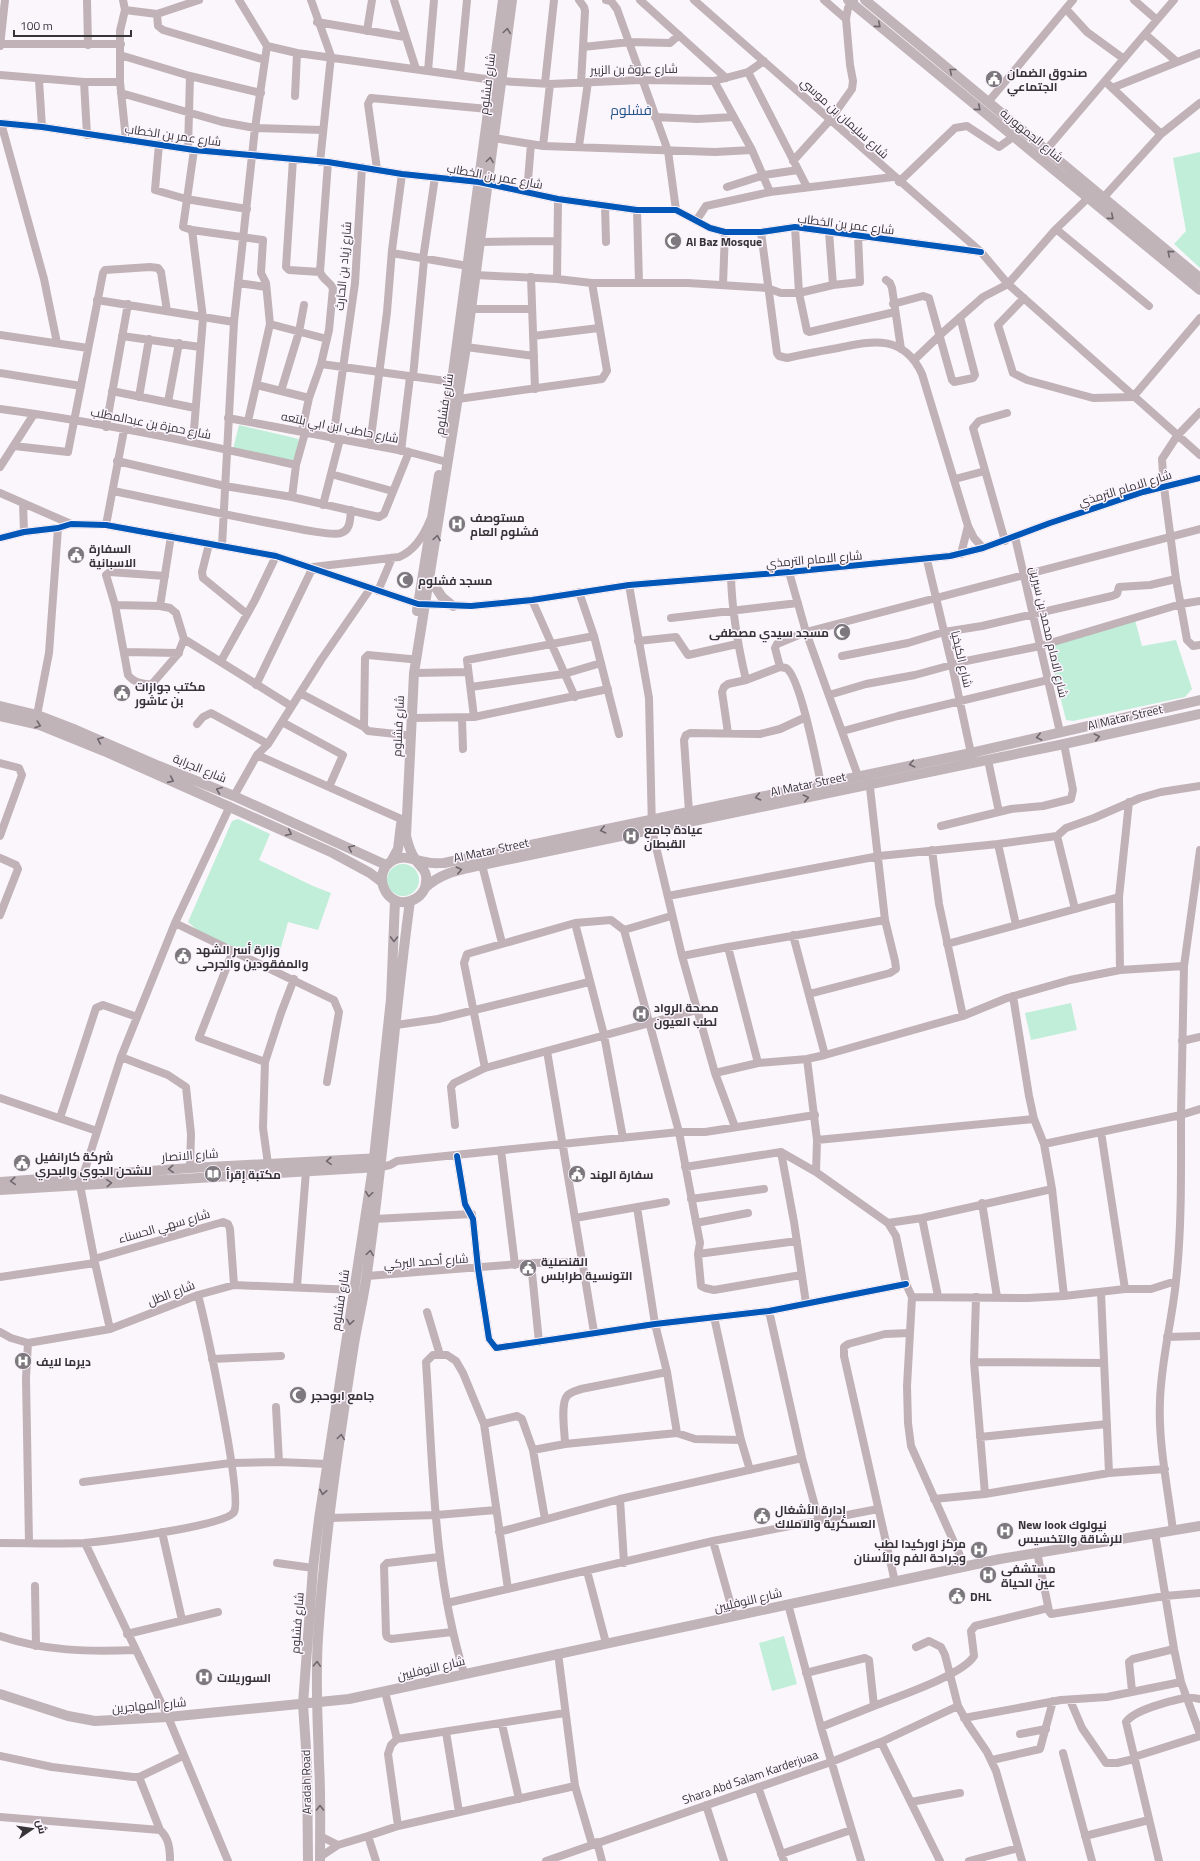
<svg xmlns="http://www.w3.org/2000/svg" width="1200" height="1861" font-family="'Titillium Web',Cairo,sans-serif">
<rect width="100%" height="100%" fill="#fbf6fc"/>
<path fill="#c0eed8" d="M1200 152V268L1174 244 1186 231 1173 158Z
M239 425 299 439 294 463 233 449Z
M1135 620 1142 646 1176 640 1192 689 1185 697 1073 721 1066 720 1049 652 1054 642Z
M238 819 270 834 259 860 313 886 331 893 318 930 288 922 278 958 209 940 188 922 232 821Z
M387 880a16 16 0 1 1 32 0a16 16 0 1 1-32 0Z
M1071 1003 1077 1030 1031 1040 1025 1013Z
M784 1636 797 1684 772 1691 759 1643Z"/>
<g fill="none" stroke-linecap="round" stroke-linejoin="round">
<path stroke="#c0b2b6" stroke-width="8" d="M87 0 88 45
M123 0 125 10 120 31V82L126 140
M239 0 267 46
M311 0 331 56 320 162
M394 0 416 69
M579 0 584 7 585 11 581 83
M606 0 611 1 617 9 668 151 676 210
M640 0 726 78
M694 0 981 252 1008 284 1200 455
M824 0 846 19
M1134 0 1157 20
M1066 9 1087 32 1124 59
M125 10 157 14 199 0
M157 14 158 26 163 30 265 60
M317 22 405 37
M367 31 372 0
M1145 34 1177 62
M0 44H121
M0 46 5 0
M267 46 297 53 493 80
M583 47 630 42 670 43 679 35
M120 55 190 76 261 93
M428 71 434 0
M748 72 807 187
M460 74 467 0
M0 75 84 82H120
M39 80 42 127
M501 81 550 84 641 80 714 81 748 72 764 61
M714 81 752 150 770 192
M84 82 87 135
M545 83 554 0
M1109 85 1161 134
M1112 88 1200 53
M121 93 222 122 255 128 323 130
M295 96 297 53
M989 101 1073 0
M655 117 698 119 733 117
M0 123 42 127 194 150 328 162 402 174 479 182 558 199 637 210H676L710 228 725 232H761L795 227 981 252
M1 123 44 279 57 343
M494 138 543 146 715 152 752 150
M159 144 155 190 186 199 247 209
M543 146 550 84
M579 146 588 82
M188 149 190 76
M194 150 183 227 192 230 263 240 261 273 266 283 270 324 248 421
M1046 150 1174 0
M293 159 286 267 289 270 320 272
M793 161 830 120 852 89 853 81 850 65 846 19 848 8 854 0
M377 169 368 104 371 98 488 109
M899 182 955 128 967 126 999 147 1013 137
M727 187 764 175 798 170
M527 192 531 144
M605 206 606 242
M637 210 639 283
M696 221 706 206 770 192 893 177
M795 227 799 293 807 331 809 332 895 312
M1056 229 1149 306
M192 230 203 318 193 442
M761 232 777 353 779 356 787 358C804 354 821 351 838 348 874 340 904 335 922 374L968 526 974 538 983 548
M829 232 833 285
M479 242 556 241
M392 253 468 266
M423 259 435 177
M475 275 557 279 592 283H688L767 288 781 293H799L833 285 860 282 858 236
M531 277 535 389
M557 279 558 199
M886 280 890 283 892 288 901 349
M238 283 266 287
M723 285 725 232
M1024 298 998 325 1013 373 1027 380 1093 398 1133 397 1200 318
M97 300 234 322
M893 304 923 296 929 298 952 380 954 382 973 378 975 375 960 317
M470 309H532
M270 324 327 339
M0 335 88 348
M122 336 200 347
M533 336 599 328
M466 347 534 356
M914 360 940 335 983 297 1008 284 1056 229 1088 198H1103L1161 134 1200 103
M321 364 453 382
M0 373 81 386
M413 377 424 260
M257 385 309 398
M112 391 195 408
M281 391 299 332 304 305
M139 397 149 339
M458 399 602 379 607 371 592 283
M168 402 179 343
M0 409C99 422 198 443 296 465
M1200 412 1177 436 1162 459 1164 487 1176 579 1187 640 1193 646 1200 645
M228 418 409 452 447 462
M106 427 128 304
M302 431 309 398 321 364 329 330 333 288C329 281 323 280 320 272L328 162
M333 439 355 283 362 167
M370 445 387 312 392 250 402 174
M14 446 68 452 103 273 105 270 150 267 158 268 161 272 167 311
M401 451 410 377
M117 461 225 486 292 497 379 517 384 514 409 452
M0 467 34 414
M331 474 392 491
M955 479 985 471
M113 491C172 503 230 516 290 527 299 529 334 536 341 533 351 530 350 518 351 510
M0 493 71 524
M292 497 296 465 305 433
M23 503 24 532
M323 505 340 439
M106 525 124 430
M1015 537 1060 732
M0 538 24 532 58 528 71 524 106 525 276 556 418 604 471 606 532 600 629 585 789 572 950 556 983 548 1050 523 1143 492 1200 478
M1005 541 973 428 979 421 1007 413
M209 544 202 572 203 578 247 614
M222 546 234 322 255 128 267 46
M961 554 968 526
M927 560 952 665 972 758
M789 572 806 632 858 776
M731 577C732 612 738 646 746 680
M629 585 649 698 652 830 682 956 715 1073 735 1127
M378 591 392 558
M579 592 594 636 619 734
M532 600 575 697
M115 605 160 606 170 608 176 613 184 639 178 654 152 684C144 685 133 682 128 675L115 605 106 575 110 572 165 576
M160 606 171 536
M671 618 798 603
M184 639 291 706
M638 641 676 637 688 655 737 644
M125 652 179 653
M842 656 908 643 944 632 982 626 1112 596 1117 594 1119 587 1150 585 1176 579
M221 661 255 600 276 556
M780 667 775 648 777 644 806 632 1200 529
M414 673 468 672
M256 685 313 567 399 557C414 551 424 535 430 520
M471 687 564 674 601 663
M300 693 364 727
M829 695 866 684 915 675 966 661 1040 646 1181 604 1200 601
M37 715 49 653 58 528
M474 717 467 660 594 636
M412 718 474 717 608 689
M462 718 463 749
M282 722 343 755 329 787
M197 724 203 717 211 713 268 744
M843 731 898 716 1048 680
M728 733 722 692 724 687 728 684 746 680 780 667 786 668C800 676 817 765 821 784
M405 735 368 731 364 727 365 658 368 655 410 659
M257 755 401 819
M988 760 999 812
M0 763 19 768 22 775 0 836
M234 796 257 755 268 744 321 660 370 589
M689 812 684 740 686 735 690 733 760 734 780 729 806 717
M941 826 1011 809 1043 806 1071 799 1073 790 1064 744
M1057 836 1075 909
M998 844 1016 925
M932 850 939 904 963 1016
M1200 850 1184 966 1181 1115 1200 1109
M0 858 16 865 18 869 0 915
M482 865 502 943
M668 896 879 856 998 844 1057 836 1066 828 1094 818 1140 798 1161 792 1200 786
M175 923 334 1000 339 1012 327 1082
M575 923 604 1035 623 1138
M624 930 679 1132 700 1243 698 1254 701 1286 705 1288 714 1290 801 1275
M793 935 825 1055
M947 944 1119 897
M728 947 758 1063
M233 951 199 1038 265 1062
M682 956 728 947 885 920
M1120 970 1119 897 1129 802
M809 994 890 973 896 969 895 961 885 920 869 779
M1013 996 1029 1096 1034 1119 1044 1144 1052 1189 1064 1296
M396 1025 438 1019 589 982
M1182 1041 1200 1037
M547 1051 594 1332
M121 1057 168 1075 186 1087 191 1134 190 1168
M807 1059 817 1140 816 1172
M485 1068 464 963 467 954 575 923 611 920 624 930 671 916
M715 1073 758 1063 807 1059 825 1055 963 1016 1007 998 1070 980 1120 970 1184 966
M0 1098 97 1131
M60 1118 96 1008 103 1005 137 1017
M455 1125 451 1087 454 1083 485 1068 697 1010
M1101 1132 1125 1289
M817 1140 1034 1119
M1044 1144 1181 1115C1181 1170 1182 1226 1176 1281 1172 1321 1161 1361 1160 1401 1158 1443 1168 1489 1173 1531
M501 1150 515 1265
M781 1152 794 1222 806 1303
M457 1156 465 1204 473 1219 478 1268 489 1339 496 1348 655 1324 769 1311 906 1284
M268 1164 263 1128 265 1062 281 1013 294 979
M381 1167 390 1165 397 1161 679 1132H705L815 1115
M685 1167 781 1152 816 1172 888 1223 896 1236 906 1284 912 1297 907 1386 908 1423 911 1446 965 1567
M691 1199 764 1189
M982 1203 997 1297
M637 1207 655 1324 667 1372 677 1433
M575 1218 666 1202
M922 1218 938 1296
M374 1219 472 1214
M696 1223 748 1213
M888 1223 922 1218 1052 1189
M698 1254 797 1241
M94 1259 223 1222 228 1224 230 1229 234 1285
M531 1263 539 1342
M367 1276 531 1263 583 1262
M0 1277 95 1263
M297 1286 306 1171
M1101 1293 1109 1473
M912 1297 1028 1298 1064 1296 1125 1289H1151L1176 1281
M976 1297 974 1362 985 1494
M769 1311 802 1458 819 1521
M427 1312 440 1355
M714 1317 741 1440 750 1470
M110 1329 95 1263 80 1185 121 1057 175 923 230 806
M0 1332 11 1338 28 1343 110 1329 198 1295 234 1285 355 1290
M1167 1337 1200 1336
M28 1343 26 1378 29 1543
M212 1359 281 1356
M974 1362 1104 1363
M276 1407 279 1462
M484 1424 517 1416 522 1419 533 1450 545 1519
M980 1437 1107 1424
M565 1444C565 1434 560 1404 567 1396 570 1392 576 1391 581 1389L667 1372
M533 1450 565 1444 677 1433 695 1439 741 1440
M83 1482 231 1463 279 1462 328 1464
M620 1499 624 1563
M934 1499 985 1494 1109 1473 1165 1469
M329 1518 437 1515 496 1510
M162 1532 182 1620
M499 1532 620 1499 802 1458
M1155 1533 1174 1649 1181 1682 1200 1734
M713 1541 734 1616
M0 1543C28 1543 57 1544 85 1543 106 1541 226 1526 234 1512 243 1496 205 1322 198 1295
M85 1543 168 1717 228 1861
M1037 1552 1049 1611 1051 1614 1165 1596 1200 1593
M439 1557 387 1563 384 1566 386 1634 387 1637 391 1639 452 1632
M277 1563 313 1568
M587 1571 606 1643
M895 1582 844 1356V1347L848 1344 885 1334 910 1333
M35 1586 36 1646
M447 1603 713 1541 878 1509
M788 1604 821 1727 861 1861
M127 1634 218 1612
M0 1636C44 1651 88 1652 135 1650
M916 1647 929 1641 941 1647 945 1655 958 1706 968 1724 987 1752 996 1771 1022 1861
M558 1653 575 1786 592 1844
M464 1673C433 1573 433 1466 426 1362L433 1355H447L456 1361 463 1373 484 1424 508 1589
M806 1673 865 1658 869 1660 874 1706 821 1727
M1132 1691 1129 1662 1133 1659 1174 1649
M385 1692 397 1739
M1070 1700 1082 1728 1106 1763H1117L1134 1759
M874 1706C896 1697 963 1675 974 1656L971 1631 975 1626 1048 1608
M964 1718 1061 1700 1107 1697 1181 1682
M502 1724 519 1799
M446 1732 459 1812
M1020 1734 1046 1729
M881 1742 940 1861
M1063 1753 1092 1861
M0 1756 52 1767 133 1777H139L183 1756
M1134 1757 1200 1736
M992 1760 1040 1749 1053 1701
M139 1777 160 1830C169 1838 170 1849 170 1861
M758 1787 784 1861
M911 1802 960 1793
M706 1805 724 1861
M0 1817 160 1830
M398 1826 388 1754 391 1745 397 1739 565 1713
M320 1836 338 1845
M368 1836 398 1826 575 1786
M1085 1836 1149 1820
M597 1842 602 1861
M781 1854 851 1830
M320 1857 338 1845 368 1836 376 1861
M546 1861 831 1762 881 1742 958 1706
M969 1861 1018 1848
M1159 1861 1126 1722C1134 1710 1170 1701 1184 1698 1189 1697 1195 1698 1200 1699"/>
<path stroke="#c1b4b9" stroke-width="10" d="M512 0 466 347 414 673 406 836C408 844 410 852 415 859 420 867 428 870 426 882 426 889 421 896 415 899 386 915 366 867 399 858 408 856 416 861 426 862 432 864 438 863 444 863L971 753 1200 700
M848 0 1200 290
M865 0C977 92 1088 185 1200 278
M445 433 503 0
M430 579 442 597 453 606
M417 611 439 475
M0 706 37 715 76 730 159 766 234 796 386 865
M0 716 40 725 104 751 333 853 370 873 382 882
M392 860 398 849 401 824
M425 888C441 872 461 870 482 865L1064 744 1200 714
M0 1182 190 1168 380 1158
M0 1190 379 1167
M0 1694 68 1716 95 1721 168 1717 349 1699 1000 1559 1200 1526
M308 1861 307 1763 303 1704 313 1568 319 1519 373 1167 391 999 395 900
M320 1861C320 1829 321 1796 319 1764 318 1721 315 1682 318 1638 324 1540 339 1441 354 1344 358 1320 364 1297 367 1273 385 1149 393 1025 410 901"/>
<defs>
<path id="cycleway" d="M0 123 42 127 194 150 328 162 402 174 479 182 558 199 637 210H676L710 228 725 232H761L795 227 981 252
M0 538 24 532 58 528 71 524 106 525 276 556 418 604 471 606 532 600 629 585 789 572 950 556 983 548 1050 523 1143 492 1200 478
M457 1156 465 1204 473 1219 478 1268 489 1339 496 1348 655 1324 769 1311 906 1284"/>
</defs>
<use href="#cycleway" stroke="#fcf4fe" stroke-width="8"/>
<use href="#cycleway" stroke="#0057b8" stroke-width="6"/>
</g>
<defs><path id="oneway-chevron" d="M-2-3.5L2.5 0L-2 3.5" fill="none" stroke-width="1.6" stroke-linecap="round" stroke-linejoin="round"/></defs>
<g stroke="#6e676c">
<use href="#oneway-chevron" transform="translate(878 25) rotate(40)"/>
<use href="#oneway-chevron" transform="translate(507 31) rotate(-82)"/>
<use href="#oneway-chevron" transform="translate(952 71) rotate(-141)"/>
<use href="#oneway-chevron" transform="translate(978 108) rotate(40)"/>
<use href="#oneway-chevron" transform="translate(490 160) rotate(-82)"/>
<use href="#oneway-chevron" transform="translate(1111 217) rotate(40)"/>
<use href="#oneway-chevron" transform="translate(1170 253) rotate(-140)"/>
<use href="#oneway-chevron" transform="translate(437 538) rotate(-81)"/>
<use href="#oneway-chevron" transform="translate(38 725) rotate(19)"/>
<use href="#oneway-chevron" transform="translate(1039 737) rotate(167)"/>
<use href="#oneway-chevron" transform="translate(1097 737) rotate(-13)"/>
<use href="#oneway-chevron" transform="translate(100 740) rotate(-157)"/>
<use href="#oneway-chevron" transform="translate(912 764) rotate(168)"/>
<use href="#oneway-chevron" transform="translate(171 780) rotate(24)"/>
<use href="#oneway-chevron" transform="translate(219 790) rotate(-158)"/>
<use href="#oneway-chevron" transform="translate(758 797) rotate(168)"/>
<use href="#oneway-chevron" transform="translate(806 798) rotate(-12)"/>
<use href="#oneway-chevron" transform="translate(603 830) rotate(168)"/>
<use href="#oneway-chevron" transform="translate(289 833) rotate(24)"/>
<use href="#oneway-chevron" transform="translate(351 848) rotate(-155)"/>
<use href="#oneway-chevron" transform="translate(459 870) rotate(-13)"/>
<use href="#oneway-chevron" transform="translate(394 939) rotate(91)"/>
<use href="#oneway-chevron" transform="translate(329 1161) rotate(177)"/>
<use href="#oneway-chevron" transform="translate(171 1169) rotate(176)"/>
<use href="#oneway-chevron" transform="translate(13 1181) rotate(176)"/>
<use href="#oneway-chevron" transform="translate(109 1183) rotate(-4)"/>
<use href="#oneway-chevron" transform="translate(369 1194) rotate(98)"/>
<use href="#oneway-chevron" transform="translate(370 1253) rotate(-82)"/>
<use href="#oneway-chevron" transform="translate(350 1322) rotate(99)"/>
<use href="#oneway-chevron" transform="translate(341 1437) rotate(-82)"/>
<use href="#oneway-chevron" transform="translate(323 1492) rotate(100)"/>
<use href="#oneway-chevron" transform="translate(317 1664) rotate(-87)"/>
<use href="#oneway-chevron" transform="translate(320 1808) rotate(-90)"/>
</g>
<defs>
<symbol id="civic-disc" viewBox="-11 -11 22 22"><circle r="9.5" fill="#7c787d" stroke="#fcf4fe"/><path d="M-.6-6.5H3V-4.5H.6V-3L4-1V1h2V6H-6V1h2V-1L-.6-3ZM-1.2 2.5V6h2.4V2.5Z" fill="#fff"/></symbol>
<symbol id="mosque-disc" viewBox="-11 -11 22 22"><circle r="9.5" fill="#7c787d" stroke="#fcf4fe"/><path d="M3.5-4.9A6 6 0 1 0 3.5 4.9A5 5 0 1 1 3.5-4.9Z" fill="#fff"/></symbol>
<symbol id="hospital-disc" viewBox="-11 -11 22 22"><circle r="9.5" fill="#7c787d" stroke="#fcf4fe"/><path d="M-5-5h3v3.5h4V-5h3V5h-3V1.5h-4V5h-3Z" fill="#fff"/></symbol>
<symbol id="library-disc" viewBox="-11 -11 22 22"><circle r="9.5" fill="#7c787d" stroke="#fcf4fe"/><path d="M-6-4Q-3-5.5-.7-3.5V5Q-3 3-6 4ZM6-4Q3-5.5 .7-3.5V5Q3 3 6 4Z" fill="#fff"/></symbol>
</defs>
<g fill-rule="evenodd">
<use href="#civic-disc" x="984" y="69" width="20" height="20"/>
<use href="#mosque-disc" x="663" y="231" width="20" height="20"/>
<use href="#hospital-disc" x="447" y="514" width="20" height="20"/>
<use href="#civic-disc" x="66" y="545" width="20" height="20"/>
<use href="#mosque-disc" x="395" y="570" width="20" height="20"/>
<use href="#mosque-disc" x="832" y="622" width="20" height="20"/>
<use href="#civic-disc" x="112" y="683" width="20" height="20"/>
<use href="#hospital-disc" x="621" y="826" width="20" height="20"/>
<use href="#civic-disc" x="173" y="946" width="20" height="20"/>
<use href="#hospital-disc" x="631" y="1004" width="20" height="20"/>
<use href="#civic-disc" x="12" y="1153" width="20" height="20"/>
<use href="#library-disc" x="203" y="1164" width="20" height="20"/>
<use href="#civic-disc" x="567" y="1164" width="20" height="20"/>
<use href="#civic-disc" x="518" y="1258" width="20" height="20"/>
<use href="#hospital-disc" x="13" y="1351" width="20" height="20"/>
<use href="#mosque-disc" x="288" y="1385" width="20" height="20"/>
<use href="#civic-disc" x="752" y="1506" width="20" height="20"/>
<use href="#hospital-disc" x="995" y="1521" width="20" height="20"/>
<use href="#hospital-disc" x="969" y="1540" width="20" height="20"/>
<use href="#hospital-disc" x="978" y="1565" width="20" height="20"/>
<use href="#civic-disc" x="947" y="1586" width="20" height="20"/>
<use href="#hospital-disc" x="194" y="1667" width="20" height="20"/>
</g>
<g text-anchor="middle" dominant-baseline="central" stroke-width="3" stroke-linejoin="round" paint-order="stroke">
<g font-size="12" fill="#373438" stroke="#fcf4fe">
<text transform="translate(634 69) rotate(-1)">شارع عروة بن الزبير</text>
<text transform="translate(487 84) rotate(-83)">شارع فشلوم</text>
<text transform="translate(845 118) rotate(42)">شارع سليمان بن موسي</text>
<text transform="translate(173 135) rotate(8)">شارع عمر بن الخطاب</text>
<text transform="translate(1032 135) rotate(39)">شارع الجمهورية</text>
<text transform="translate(495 176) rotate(10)">شارع عمر بن الخطاب</text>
<text transform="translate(846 224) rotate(7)">شارع عمر بن الخطاب</text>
<text transform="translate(343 266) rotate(-85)">شارع زياد بن الحارث</text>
<text transform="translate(444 404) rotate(-81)">شارع فشلوم</text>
<text transform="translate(151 423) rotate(11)">شارع حمزة بن عبدالمطلب</text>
<text transform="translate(340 427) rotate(11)">شارع حاطب ابن ابي بلتعه</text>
<text transform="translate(1125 488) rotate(-17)">شارع الامام الترمذي</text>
<text transform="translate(814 559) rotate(-5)">شارع الامام الترمذي</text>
<text transform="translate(1049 632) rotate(77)">شارع الامام محمد بن سيرين</text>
<text transform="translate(962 659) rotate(77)">شارع الكيخيا</text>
<text transform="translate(1125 717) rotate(-13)">Al Matar Street</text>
<text transform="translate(398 726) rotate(-87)">شارع فشلوم</text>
<text transform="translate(200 768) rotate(22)">شارع الجرابة</text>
<text transform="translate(808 784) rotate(-12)">Al Matar Street</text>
<text transform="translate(491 850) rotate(-12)">Al Matar Street</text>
<text transform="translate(190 1155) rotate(-4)">شارع الانصار</text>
<text transform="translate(164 1226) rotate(-16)">شارع سهي الحسناء</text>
<text transform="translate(426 1261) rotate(-4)">شارع أحمد البركي</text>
<text transform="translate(171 1293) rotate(-21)">شارع الظل</text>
<text transform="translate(340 1300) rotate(-81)">شارع فشلوم</text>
<text transform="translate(748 1600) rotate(-13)">شارع النوفليين</text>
<text transform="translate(297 1623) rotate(-86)">شارع فشلوم</text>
<text transform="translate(431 1668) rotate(-13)">شارع النوفليين</text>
<text transform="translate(149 1705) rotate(-5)">شارع المهاجرين</text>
<text transform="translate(750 1777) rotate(-19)">Shara Abd Salam Karderjuaa</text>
<text transform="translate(306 1782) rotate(-91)">Aradah Road</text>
</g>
<g font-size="12" font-weight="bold" fill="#373438" stroke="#fcf4fe" text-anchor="start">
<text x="1007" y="72">صندوق الضمان<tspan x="1007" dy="14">الجتماعي</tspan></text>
<text x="686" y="241">Al Baz Mosque</text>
<text x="470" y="517">مستوصف<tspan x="470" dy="14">فشلوم العام</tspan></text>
<text x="89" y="548">السفارة<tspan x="89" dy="14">الاسبانية</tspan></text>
<text x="418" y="580">مسجد فشلوم</text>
<text x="829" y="632" text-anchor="end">مسجد سيدي مصطفى</text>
<text x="135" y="686">مكتب جوازات<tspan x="135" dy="14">بن عاشور</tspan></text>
<text x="644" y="829">عيادة جامع<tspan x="644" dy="14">القبطان</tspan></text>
<text x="196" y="949">وزارة أسر الشهد<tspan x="196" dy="14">والمفقودين والجرحى</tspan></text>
<text x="654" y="1007">مصحة الرواد<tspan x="654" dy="14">لطب العيون</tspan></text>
<text x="35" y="1156">شركة كارانفيل<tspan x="35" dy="14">للشحن الجوي والبحري</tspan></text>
<text x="226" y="1174">مكتبة إقرأ</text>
<text x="590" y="1174">سفارة الهند</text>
<text x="541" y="1261">القنصلية<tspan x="541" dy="14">التونسية طرابلس</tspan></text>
<text x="36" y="1361">ديرما لايف</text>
<text x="311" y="1395">جامع ابوحجر</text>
<text x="775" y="1509">إدارة الأشغال<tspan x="775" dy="14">العسكرية والاملاك</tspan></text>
<text x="1018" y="1524">New look نيولوك<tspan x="1018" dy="14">للرشاقة والتخسيس</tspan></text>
<text x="966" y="1543" text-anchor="end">مركز اوركيدا لطب<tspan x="966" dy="14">وجراحة الفم والأسنان</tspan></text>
<text x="1001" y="1568">مستشفى<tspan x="1001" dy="14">عين الحياة</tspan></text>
<text x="970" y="1596">DHL</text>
<text x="217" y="1677">السوريلات</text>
</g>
<g font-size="14" fill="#235588" stroke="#fcf4fe">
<text x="631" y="109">فشلوم</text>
</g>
</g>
<g transform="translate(32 1829) rotate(77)" stroke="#fcf4fe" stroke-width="3" paint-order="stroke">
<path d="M0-3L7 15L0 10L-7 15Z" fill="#373438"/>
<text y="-6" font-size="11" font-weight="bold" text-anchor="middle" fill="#373438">ش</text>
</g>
<path d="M14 30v6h117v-6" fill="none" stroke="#373438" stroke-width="2"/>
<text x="20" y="30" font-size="12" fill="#373438" stroke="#fcf4fe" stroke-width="3" paint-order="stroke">100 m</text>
</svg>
